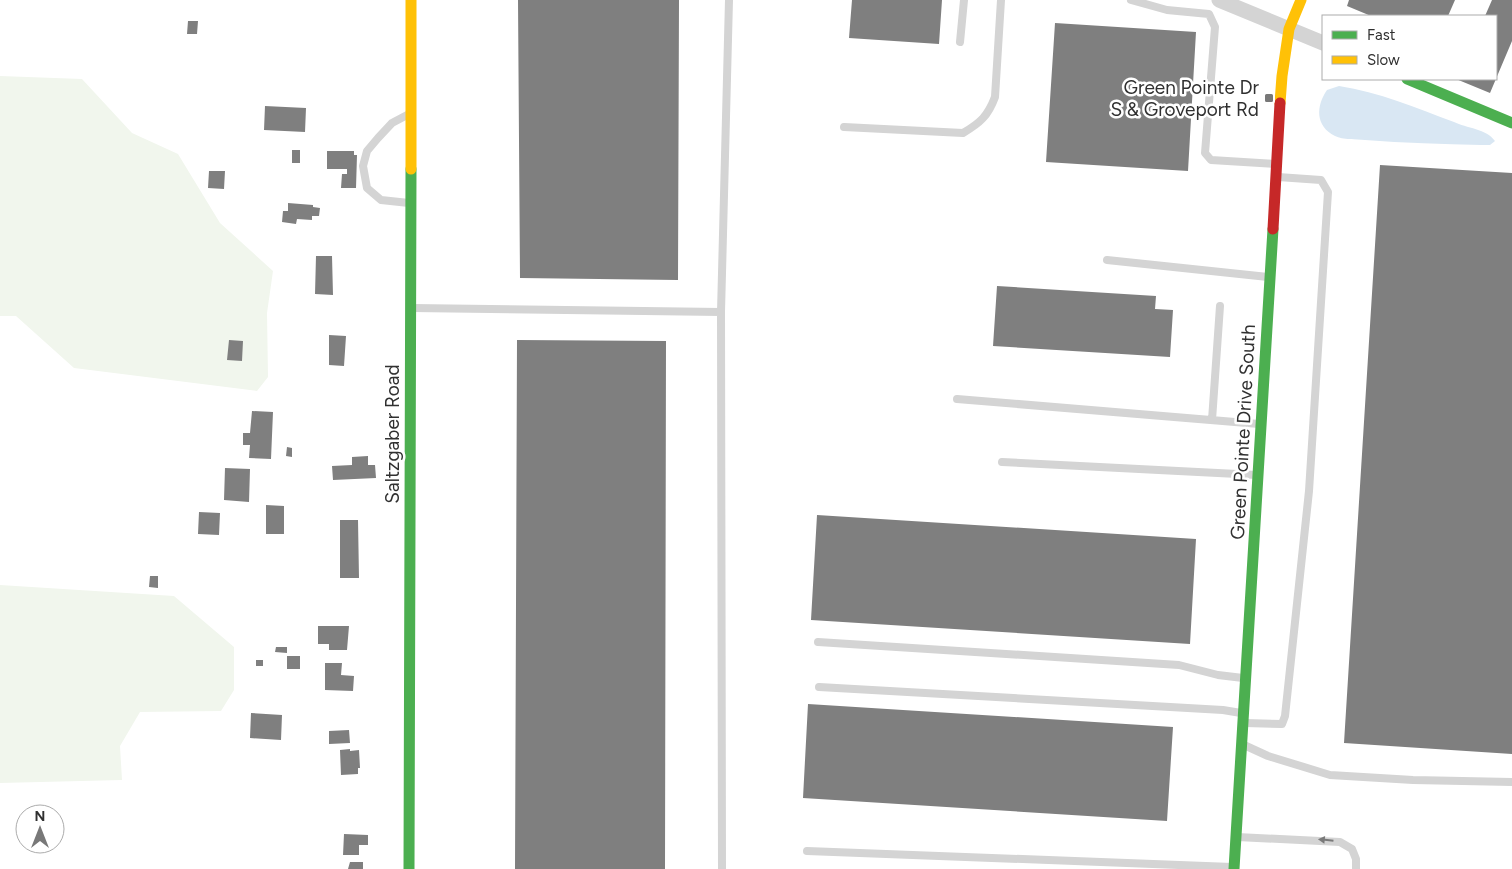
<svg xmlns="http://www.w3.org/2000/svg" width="1512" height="869" font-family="Figtree,sans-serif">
<rect width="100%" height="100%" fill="#fff"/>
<path fill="#f1f6ed" d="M0 76 82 79 132 133 178 154 220 223 273 271 267 313 268 377 257 391 74 368 16 316H0Z
M0 585 174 596 234 647V690L221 711 140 712 120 746 122 780 0 783Z"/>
<path fill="#d9e7f3" d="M1339 86C1379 92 1416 108 1454 122 1466 128 1487 129 1495 141L1490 145H1481C1443 144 1404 143 1365 140 1356 139 1343 140 1335 136 1315 126 1316 106 1327 90Z"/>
<path fill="#7f7f7f" d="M518 0H679L678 280 520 278Z
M852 0H942L939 44 849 38Z
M1349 0H1455L1448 16H1371L1347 6Z
M1492 0H1512V41L1490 93 1456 79H1496V16H1485Z
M188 21H198L197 34H187Z
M1055 23 1196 32 1188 171 1046 162Z
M265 106 306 108 305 132 264 130Z
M292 150H300V163H292Z
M327 151H354V155H357L356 188H341L342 174H347V169H327Z
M1380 165 1512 173V754L1344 743Z
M209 171H225L224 189 208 188Z
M288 203 313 205V207L320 208 319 216H312V220L297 219 296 224 282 222 283 211H288Z
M316 256H332L333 295 315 294Z
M997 286 1156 296 1155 309 1173 310 1170 357 993 346Z
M329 335 346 336 344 366 329 365Z
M229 340 243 341 242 361 227 360Z
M517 340 666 341 665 869H515Z
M252 411 273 412 271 459 249 458 250 445H243V433H250Z
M287 447 292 448V457L286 456Z
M368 456V465H375L376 478 333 480 332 466 352 465V457Z
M225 468 250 469 249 502 224 500Z
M266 505 284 506V534H266Z
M199 512 220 513 219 535 198 534Z
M817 515 1196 539 1190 644 811 620Z
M340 520H358L359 578H340Z
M150 576H158V588L149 587Z
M318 626H349L347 650H329V644H318Z
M276 647H287V653L275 652Z
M287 656H300V669H287Z
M256 660H263V666H256Z
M325 663H342L341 675 354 676 353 691 325 690Z
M808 704 1173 727 1167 821 803 798Z
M251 713 282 715 281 740 250 738Z
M349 730 350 743 329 744V731Z
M350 749V751L359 750 360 768H358V774L341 775 340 750Z
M344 834 368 835V845H359V855H343Z
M350 862H363V869H348Z"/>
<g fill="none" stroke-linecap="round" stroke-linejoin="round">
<path stroke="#d4d4d4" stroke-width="8" d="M1131 0 1167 10 1209 14 1215 27 1205 153 1211 160 1275 164
M960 42 964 0
M844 127 963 133C980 123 988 116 995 97L1001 0
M409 203 381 200 367 188 363 166 367 151 378 138 392 123 409 114
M1107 260 1268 277
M412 308 721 312 722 869
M721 312 729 0
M957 399 1259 424
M1212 420 1220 306
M1002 462 1257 475
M818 642 1179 665 1218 675 1243 678
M819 687 1223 710 1241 713
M1245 723 1282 724 1285 716 1309 491 1328 192 1321 180 1278 177
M1244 745 1268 756 1330 775 1413 780 1512 782
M1237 837 1340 842 1352 849 1356 859V869
M807 851 1232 867"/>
<path stroke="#d4d4d4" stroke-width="15" d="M1219 0 1323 43"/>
<path stroke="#4caf50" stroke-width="11" d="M1407 79 1512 123
M409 869 411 169
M1234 869 1273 229"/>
<path stroke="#ffc107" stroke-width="11" d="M1280 103 1282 76 1289 29 1301 0
M411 169V0"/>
<path stroke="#c62828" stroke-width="11" d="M1273 229 1280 103"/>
</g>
<defs><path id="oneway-solid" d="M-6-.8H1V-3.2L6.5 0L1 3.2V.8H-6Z" transform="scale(1.25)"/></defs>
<use fill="#7a7a7a" href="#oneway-solid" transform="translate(1326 840) rotate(-174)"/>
<rect fill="#787878" stroke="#fff" stroke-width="2" x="1264" y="93" width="10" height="10" rx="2.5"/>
<g text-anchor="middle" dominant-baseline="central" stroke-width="5" stroke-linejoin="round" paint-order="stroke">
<g font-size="19" fill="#303030" stroke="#fff" text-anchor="end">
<text x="1259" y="87">Green Pointe Dr<tspan x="1259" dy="22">S &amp; Groveport Rd</tspan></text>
</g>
<g font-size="19" fill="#303030" stroke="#fff">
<text transform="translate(1243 432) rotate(-87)">Green Pointe Drive South</text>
<text transform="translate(392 434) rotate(-90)">Saltzgaber Road</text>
</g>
</g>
<rect x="1322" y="15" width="175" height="65" fill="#ffffff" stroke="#acacac"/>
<rect x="1332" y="31" width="25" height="8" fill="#4caf50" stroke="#acacac"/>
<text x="1367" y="40" font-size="15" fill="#303030">Fast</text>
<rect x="1332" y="56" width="25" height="8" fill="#ffc107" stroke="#acacac"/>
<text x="1367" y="65" font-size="15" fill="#303030">Slow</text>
<g transform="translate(40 829)"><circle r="24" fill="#ffffff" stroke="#acacac"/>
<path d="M0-4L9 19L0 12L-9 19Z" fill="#787878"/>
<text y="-8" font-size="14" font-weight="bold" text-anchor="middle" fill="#303030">N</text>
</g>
</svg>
